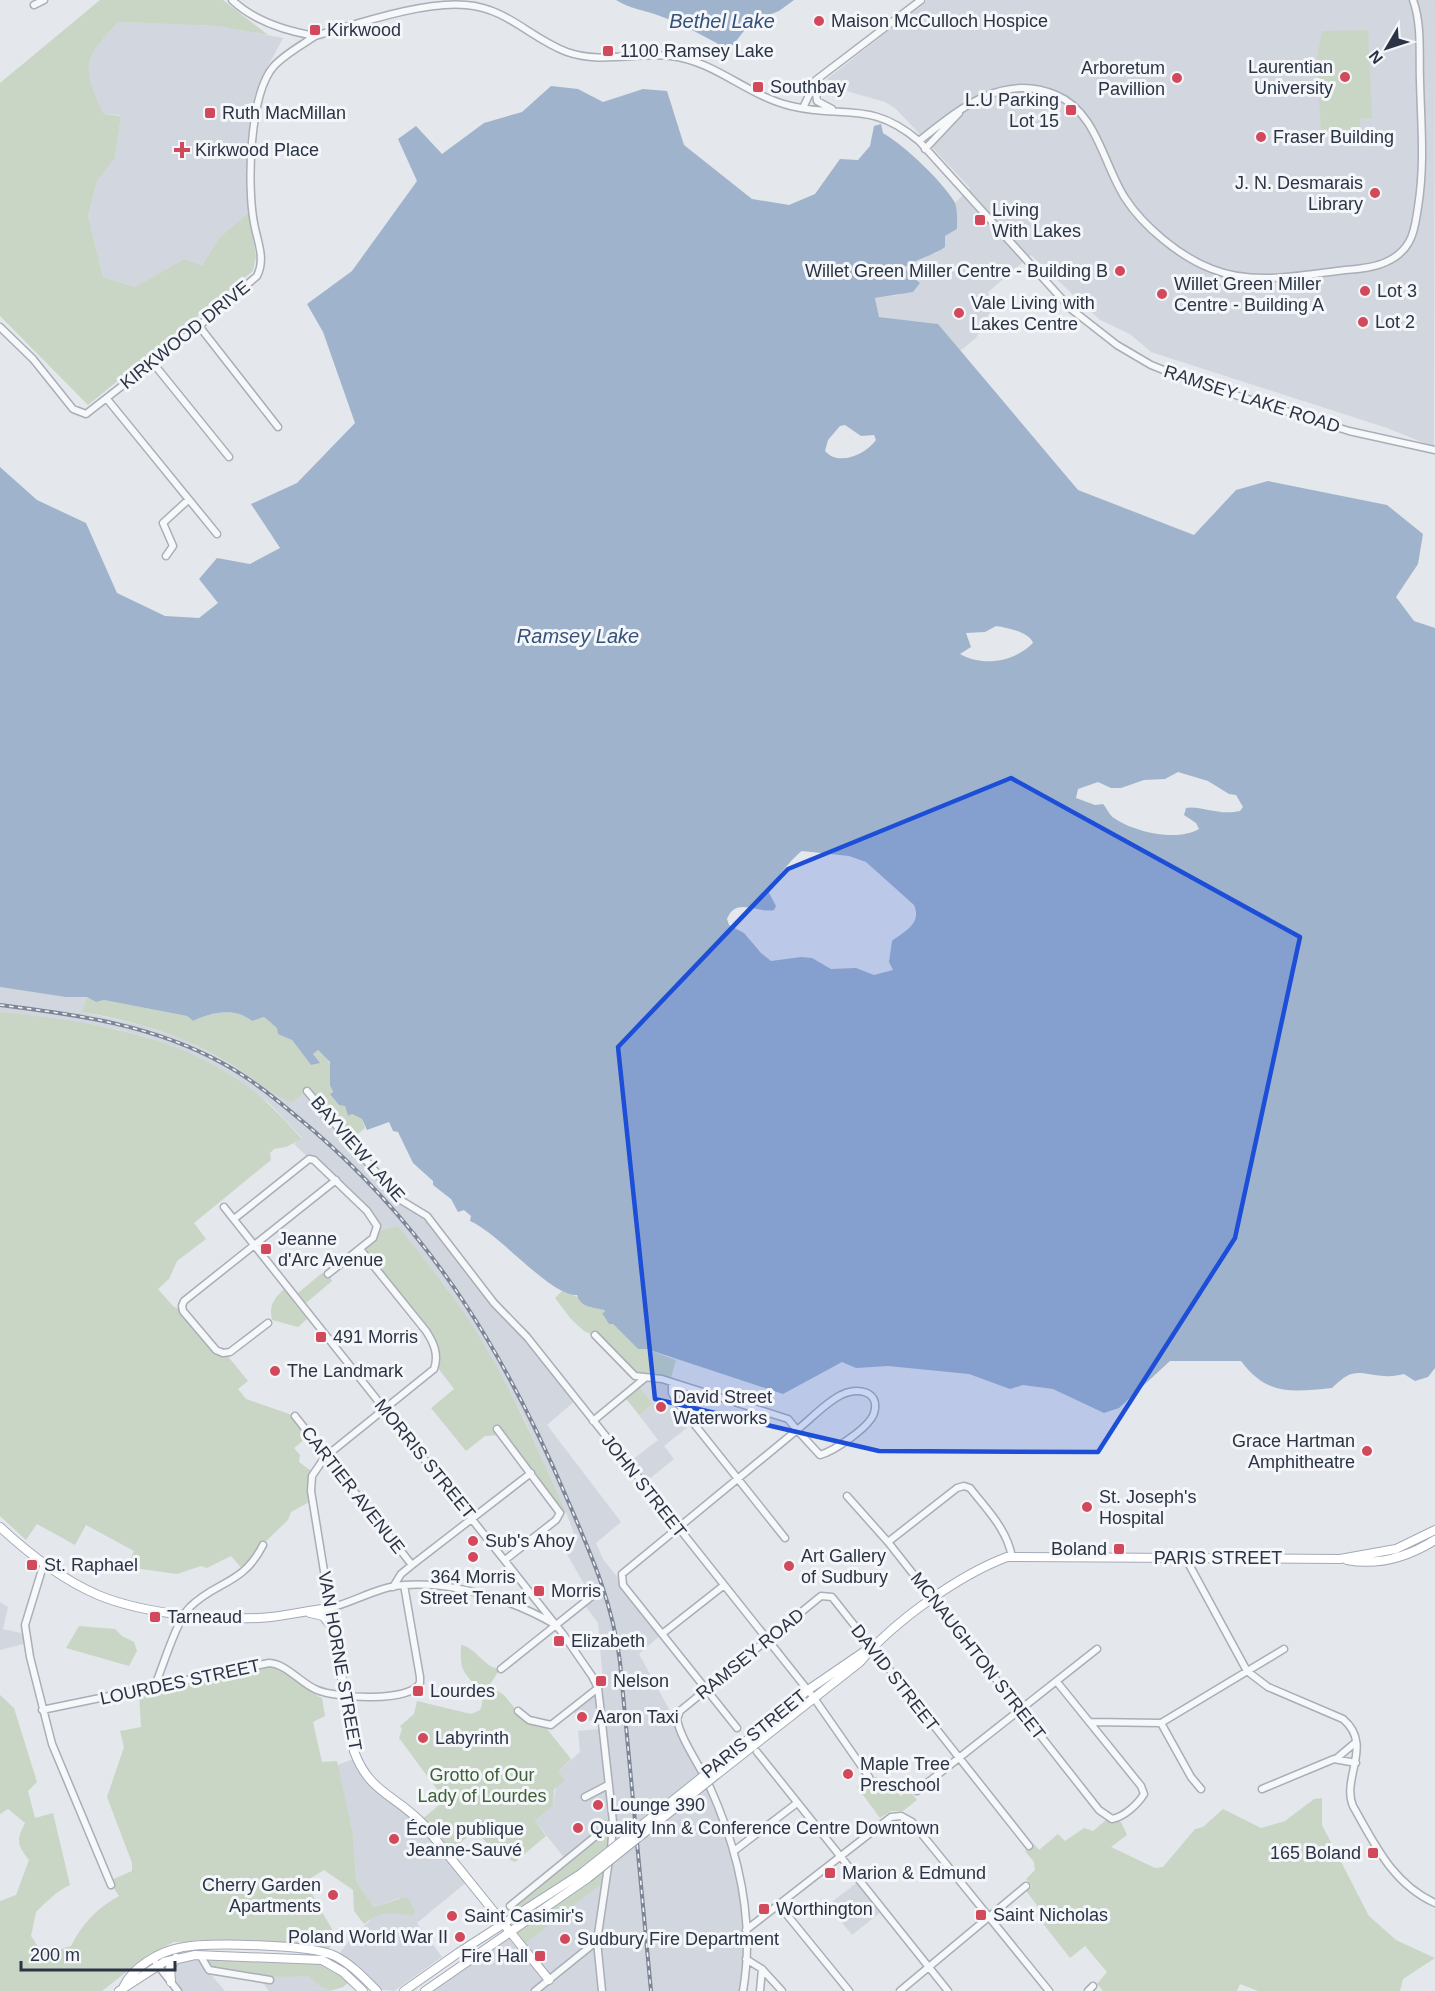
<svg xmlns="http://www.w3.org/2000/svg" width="1435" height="1991" font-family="Arial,sans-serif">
<rect width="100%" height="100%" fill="#e4e7ec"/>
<path fill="#d2d6de" d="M927 0H1435L1434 447 1387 428 1151 352 1130 334 1100 320 1031 255 988 292 990 312 976 338 960 351 938 324 879 317 875 298 899 295 908 273 905 267 920 257 937 253 945 236 957 229 955 203 970 188 896 109 885 102 850 92 827 79Z
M119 22 217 26 283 38 266 70 253 102 247 142 249 212 219 238 202 265 184 259 135 287 103 277 88 216 97 181 115 158 121 115 104 114 90 87 87 67 93 48Z
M0 987 87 997 83 1012 141 1025 182 1039 222 1059 292 1103 307 1091 399 1200 421 1212 576 1400 547 1425 621 1522 596 1543 603 1559 662 1634 639 1654 700 1766 734 1855 746 1925 743 1991H426L512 1933 522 1946 608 1867 609 1821 566 1860 535 1821 553 1806 558 1771 580 1752 578 1731 598 1729 596 1720 577 1722 574 1709 603 1682 598 1623 584 1604 591 1599 587 1589 564 1549 576 1539 566 1512 524 1418 486 1348 444 1284 398 1226 377 1231 375 1221 294 1144 302 1138 269 1103 221 1069 149 1038 117 1029 0 1012Z
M645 1378 671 1382V1389L693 1423 664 1446 674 1459 643 1484 627 1464 658 1440 639 1415 653 1404 637 1384Z
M0 1602 8 1607 3 1629 25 1634 27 1643 0 1650Z
M356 1758 360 1769 403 1806 469 1880 417 1923 442 1957 394 1991 376 1989 337 1957 351 1938 376 1915 388 1911 411 1916 399 1898 374 1907 356 1881 353 1835 337 1765Z
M859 1881 882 1911 852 1935 828 1905Z
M200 1955 203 1965 225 1991H171L176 1987 171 1982 172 1964Z
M304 1975 310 1976 315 1983 330 1991H269L263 1983 272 1977Z"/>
<path fill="#c9d6c5" d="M100 0H223L268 35 217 26 119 22C83 57 80 68 104 114L121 116 115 158 97 181 88 216 103 277 135 287 184 259 202 265 219 238 249 212 256 257 253 271 88 405 0 316V83Z
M1368 30 1372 118 1360 119V130L1336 134 1321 132 1317 58 1322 31Z
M87 997 96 1002 104 1000 187 1016 193 1021C213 1012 233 1007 252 1021L264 1017 292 1040 311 1065 313 1054 318 1050C321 1054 329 1060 330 1064 333 1079 327 1101 345 1106L348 1116 352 1114 362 1119 365 1128 349 1142 307 1091 292 1103C267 1092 246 1072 222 1059 179 1034 131 1020 82 1012Z
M0 1012C89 1021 184 1035 256 1093 273 1107 287 1123 302 1139L286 1147 274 1149 270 1153 271 1160 194 1223 206 1239 177 1261 169 1279 158 1289 173 1306 183 1312 216 1350 226 1354 248 1381 238 1389 246 1399 295 1416 310 1435 294 1448 300 1455 299 1462 310 1470 309 1502 291 1512 288 1520 263 1544 244 1571 231 1556 207 1568 201 1566 177 1574 127 1567 134 1551 86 1525 75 1545 37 1524 26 1540 0 1516Z
M398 1226C423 1257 448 1288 470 1322 509 1382 537 1447 566 1512L563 1514 501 1435 485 1436 466 1451 431 1408 454 1389 435 1364 433 1345 360 1250 377 1231Z
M322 1273 328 1274 332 1281 306 1303 298 1293Z
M284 1289 307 1319 298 1327 272 1320C269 1305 273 1300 284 1289Z
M563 1290 604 1310 605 1312 603 1313 609 1324H613L638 1349H646L676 1360 670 1381 638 1377 594 1336 584 1331 571 1319 555 1298Z
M637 1384 653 1404 639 1415 623 1395Z
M79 1626 115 1629 122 1636 134 1642 137 1651 129 1666 66 1648Z
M461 1645C477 1648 484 1668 500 1669L489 1686 504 1695 522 1717 543 1724 571 1759 558 1771 565 1780 554 1789 553 1806 535 1821 546 1836 515 1862 495 1853 476 1830 447 1854 420 1821 445 1800 399 1738 402 1729 400 1726 414 1714 417 1701 471 1714 480 1710C489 1691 469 1683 463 1669 460 1663 461 1652 461 1645Z
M267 1667C288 1666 303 1690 322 1698L325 1716 313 1722 322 1762 337 1761 353 1835 356 1881 374 1907 405 1897 409 1899 415 1912 411 1916C391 1912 381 1911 364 1924L354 1911 353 1890 324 1870 309 1879C311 1903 329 1917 336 1939L329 1949 250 1941 174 1942 148 1955 102 1991H0V1901L16 1895 29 1860C17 1845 16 1840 25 1823L8 1809 0 1814V1695L14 1708 37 1782 28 1791 35 1818 53 1813 70 1885C58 1890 46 1902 36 1912L31 1936 39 1948 51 1952 71 1946C82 1924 97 1908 119 1896L109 1881 132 1871V1863L107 1797 124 1747 120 1731 141 1727 139 1694Z
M869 1777H876L901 1796 909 1789 917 1800 903 1811H891L880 1818 857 1787Z
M1322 1798V1825L1369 1916 1396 1940 1435 1958 1403 1979 1400 1991H1258L1240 1984 1237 1991H1103L1097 1984 1107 1972 1085 1946 1070 1958 1041 1921 1046 1917 1026 1891 1032 1886 1026 1879 1035 1870 1034 1862 1025 1851 1034 1844 1039 1850 1058 1834 1065 1841 1084 1828 1093 1831 1106 1820 1121 1822 1127 1835 1111 1847 1155 1868 1163 1867 1195 1829 1203 1827 1223 1809 1261 1828 1285 1821 1314 1799Z
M610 1820 608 1848 577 1873 501 1920 498 1916Z
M608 1867 606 1880 522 1946 512 1933Z
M200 1955 321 1961 351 1980 343 1987 330 1991 315 1983 309 1976 272 1977 268 1979 208 1970Z"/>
<path fill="#9fb4cc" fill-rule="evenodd" d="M616 0H794L779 11 751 22 729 50C706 37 684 25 660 16 645 10 630 9 616 0Z
M551 86 578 89 603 102 643 89 667 91 684 145 752 199 789 205 815 194 840 159 858 160 870 146 874 126 881 124 883 133C905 146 940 179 954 201 958 208 957 221 957 229L945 236V247C933 256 918 258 905 267L908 273 920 283 913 292 875 298 879 317 938 324 1078 490 1194 535 1236 490 1268 481 1387 505 1423 534 1418 564 1396 597 1414 621 1435 628V1368L1428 1377 1415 1381 1404 1374C1398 1375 1391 1377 1385 1376 1358 1374 1354 1366 1332 1388 1292 1392 1267 1396 1241 1361H1170L1119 1408 1104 1413 1053 1389 1023 1385 1010 1389 969 1374 888 1366 856 1368 842 1362 783 1394 647 1349H638L613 1324H609L602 1313 605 1312 604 1310C593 1307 581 1308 577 1295 550 1296 499 1233 470 1221L471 1216 464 1210 458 1212 451 1199 433 1185V1181L413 1163 398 1132 393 1131 389 1122 367 1130 362 1119 352 1114 348 1116 345 1106 339 1105 330 1094 333 1092 330 1085V1062L318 1050 313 1054 320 1063 311 1065 292 1040 278 1034 277 1028 264 1017 252 1021C234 1007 212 1012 193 1021L187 1016 104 1000 96 1002 87 997H66L0 987V467L37 500 86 523 117 593 165 616 199 618 218 603 199 579 217 558 250 564 280 548 251 504 297 483 355 423 323 332 307 304 352 271 417 181 398 139 416 126 442 154 484 123 522 112ZM845 425 861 436 874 435 876 440C866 454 839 467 825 451L828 440 840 426ZM996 626C1008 628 1029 632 1033 643 1014 662 983 667 960 654L971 647 966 633 985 632ZM1178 772 1208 781 1229 794 1236 795 1243 807 1240 811C1219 816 1199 805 1186 808L1184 815 1196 823 1199 829C1177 842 1134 832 1114 818 1109 815 1107 808 1103 804L1095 805 1076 798 1078 789 1098 782 1111 788H1121L1144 780 1165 779ZM802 851 849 856 866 862 914 905C922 924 905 931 892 941L889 962 893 970 874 975 856 968 831 969 812 958 801 957 771 961 761 953 744 933 729 925 727 919C736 896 758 914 774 910L776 906 768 891C773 882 793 857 802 851Z"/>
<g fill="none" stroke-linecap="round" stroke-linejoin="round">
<defs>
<path id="minor" d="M232 0C254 21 286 31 315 36 357 24 423 1 466 5 507 8 530 38 567 52 601 64 636 52 671 56 715 61 748 96 791 106 845 119 870 100 919 141L1071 309 1117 345 1151 365 1191 381 1349 431 1435 450
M34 5 44 0
M815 85 817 101 832 109
M803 108 816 80 921 0
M919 141C958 110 1002 72 1056 95 1097 112 1103 164 1125 198 1143 226 1180 257 1212 269 1252 285 1295 276 1337 271 1353 269 1371 269 1386 262 1395 258 1404 251 1409 242 1415 232 1416 219 1418 207 1425 164 1421 124 1420 81 1419 55 1422 24 1413 0
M925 149 959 113
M199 326 278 427
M0 327 33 359 73 409 86 414 199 326 257 276C266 258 257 241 254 223 247 187 249 94 274 66 285 54 302 45 315 36
M153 363 229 457
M107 399 217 534
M166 556 173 546 163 523 187 501
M307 1091 399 1199 427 1216 494 1303 527 1337 814 1698 869 1777
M224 1207 563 1634 592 1676 598 1688 600 1705 613 1822 611 1850
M234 1219 309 1159 314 1160 367 1211 377 1226 373 1238 328 1274
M360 1249 426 1331C434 1343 439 1355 434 1369L325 1457 312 1476 311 1491 330 1608C354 1602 380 1586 404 1585 453 1581 513 1600 554 1624
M268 1323 230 1352 223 1353 216 1350 183 1311 182 1306 184 1301 336 1180
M595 1335 635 1376 662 1379 788 1419 797 1430 820 1455C834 1451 870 1427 874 1413 881 1390 855 1387 841 1395 825 1403 811 1419 797 1430L622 1574 623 1585 737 1728
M672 1383V1393L679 1405 785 1538
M295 1416 412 1565
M593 1421 645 1378
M497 1429 560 1513 556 1520 505 1560
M847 1496 888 1542 1099 1810 1112 1819C1124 1817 1138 1804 1144 1794L1141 1786 1057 1682
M888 1542 957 1488 964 1486 970 1488C987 1510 1007 1529 1012 1557
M1185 1557 1247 1671 1268 1687 1343 1719C1374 1745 1341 1778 1353 1806 1375 1845 1393 1884 1435 1903
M44 1563 25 1625 30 1657 52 1744 111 1885
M393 1587 401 1574 412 1565 531 1473
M662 1634 723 1586
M501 1669 591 1597
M154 1688C162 1669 177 1619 190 1607 216 1581 243 1585 263 1545
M42 1710 269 1663C287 1664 300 1683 317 1690 336 1698 409 1703 420 1683V1677L404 1585
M518 1711 529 1720 551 1725 598 1688
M1090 1722 1161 1723 1284 1649
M1161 1723 1191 1777 1201 1789
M757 1752 948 1991
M1337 1758 1356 1742
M1262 1789 1334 1759 1356 1763
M917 1791 1097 1649
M585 1797 608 1785
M734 1851 797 1803
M779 1905 849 1991
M510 1906 613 1822
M746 1930 891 1817 901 1816 912 1822 1049 1991
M200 1955 209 1970 270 1980
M746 1959 762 1969 782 1991
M156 1963 178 1991
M535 1991 597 1941
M602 1991 597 1941 609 1860
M743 1991C755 1921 738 1849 709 1785 700 1766 680 1738 677 1719L680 1711 821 1596 832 1597 1029 1846
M760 1991 762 1969
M900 1991 1026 1886
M1088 1991 1093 1986"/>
<path id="major" d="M0 1527C28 1553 63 1580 98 1595 144 1614 221 1622 271 1617 290 1615 310 1610 330 1608L354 1751C369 1793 396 1795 424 1825L549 1980
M1347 1560C1379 1566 1408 1557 1435 1540
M310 1613 323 1616 332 1627
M711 1770 808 1690 868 1649
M716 1775 860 1662C893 1622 959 1575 1007 1557L1340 1559 1396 1549 1435 1530
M171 1982 170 1968 176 1958
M124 1986C133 1967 159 1952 179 1948 206 1942 311 1944 335 1956 351 1964 364 1978 377 1991
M119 1991 164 1962 195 1955 322 1960 343 1972 363 1991
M404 1991 458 1953 582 1873
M425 1991 588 1878"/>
</defs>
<use href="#minor" stroke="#a9aeb7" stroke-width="9"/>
<use href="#major" stroke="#a3abb8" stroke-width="10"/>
<use href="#minor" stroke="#f7f8fa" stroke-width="6"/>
<use href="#major" stroke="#fff" stroke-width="8"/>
<defs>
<path id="rail" d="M0 1005C79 1015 154 1025 224 1064 257 1082 285 1107 314 1131 434 1235 507 1357 568 1501 591 1554 613 1604 620 1662L651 1991"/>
</defs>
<use href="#rail" stroke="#7d8696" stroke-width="4"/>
<use href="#rail" stroke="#f4f6f9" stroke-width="1.5" stroke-dasharray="4.5" stroke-linecap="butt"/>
<defs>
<path id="major-bridge" d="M582 1873 711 1770
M588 1878 716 1775"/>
</defs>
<use href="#major-bridge" stroke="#a3abb8" stroke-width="10" stroke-linecap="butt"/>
<use href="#major-bridge" stroke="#fff" stroke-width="8"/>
</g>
<path fill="#1d4ed8" fill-opacity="0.2" stroke="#1d4ed8" stroke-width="4.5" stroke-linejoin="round" d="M1011 778 1300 937 1235 1238 1098 1452 879 1451 655 1399 618 1047 788 869Z"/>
<g fill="#d1495b" stroke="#f4f6f9" stroke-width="2">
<circle cx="819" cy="21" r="6"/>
<rect x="309" y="24" width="12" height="12" rx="3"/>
<rect x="602" y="45" width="12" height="12" rx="3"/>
<circle cx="1345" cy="77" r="6"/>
<circle cx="1177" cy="78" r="6"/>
<rect x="752" y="81" width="12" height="12" rx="3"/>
<rect x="1065" y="104" width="12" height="12" rx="3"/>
<rect x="204" y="107" width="12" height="12" rx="3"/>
<circle cx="1261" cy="137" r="6"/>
<path d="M179 141h6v6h6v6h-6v6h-6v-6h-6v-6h6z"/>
<circle cx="1375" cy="193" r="6"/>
<rect x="974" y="214" width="12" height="12" rx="3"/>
<circle cx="1120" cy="271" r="6"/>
<circle cx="1365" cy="291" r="6"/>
<circle cx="1162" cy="294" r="6"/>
<circle cx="959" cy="313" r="6"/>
<circle cx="1363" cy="322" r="6"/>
<rect x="260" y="1243" width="12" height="12" rx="3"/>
<rect x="315" y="1331" width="12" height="12" rx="3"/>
<circle cx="275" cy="1371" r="6"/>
<circle cx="661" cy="1407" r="6"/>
<circle cx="1367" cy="1451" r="6"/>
<circle cx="1087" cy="1507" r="6"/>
<circle cx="473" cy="1541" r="6"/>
<rect x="1113" y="1543" width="12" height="12" rx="3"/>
<circle cx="473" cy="1557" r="6"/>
<rect x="26" y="1559" width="12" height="12" rx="3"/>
<circle cx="789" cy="1566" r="6"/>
<rect x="533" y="1585" width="12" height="12" rx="3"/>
<rect x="149" y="1611" width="12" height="12" rx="3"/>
<rect x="553" y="1635" width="12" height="12" rx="3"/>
<rect x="595" y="1675" width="12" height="12" rx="3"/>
<rect x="412" y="1685" width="12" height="12" rx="3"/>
<circle cx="582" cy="1717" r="6"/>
<circle cx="423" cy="1738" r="6"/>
<circle cx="848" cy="1774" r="6"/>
<circle cx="598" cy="1805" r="6"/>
<circle cx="578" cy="1828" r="6"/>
<circle cx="394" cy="1839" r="6"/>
<rect x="1367" y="1847" width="12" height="12" rx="3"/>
<rect x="824" y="1867" width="12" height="12" rx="3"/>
<circle cx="333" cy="1895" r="6"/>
<rect x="758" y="1903" width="12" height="12" rx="3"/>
<rect x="975" y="1909" width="12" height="12" rx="3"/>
<circle cx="452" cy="1916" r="6"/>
<circle cx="460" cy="1937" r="6"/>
<circle cx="565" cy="1939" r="6"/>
<rect x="534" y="1950" width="12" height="12" rx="3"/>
</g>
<g text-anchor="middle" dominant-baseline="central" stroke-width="6" stroke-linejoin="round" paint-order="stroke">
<g font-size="18" fill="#2b3445" stroke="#f4f6f9" text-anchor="start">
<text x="831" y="21">Maison McCulloch Hospice</text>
<text x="327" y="30">Kirkwood</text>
<text x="620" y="51">1100 Ramsey Lake</text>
<text x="1333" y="67" text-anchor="end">Laurentian<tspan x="1333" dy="21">University</tspan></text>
<text x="1165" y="68" text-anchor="end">Arboretum<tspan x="1165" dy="21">Pavillion</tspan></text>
<text x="770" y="87">Southbay</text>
<text x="1059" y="100" text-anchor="end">L.U Parking<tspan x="1059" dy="21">Lot 15</tspan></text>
<text x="222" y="113">Ruth MacMillan</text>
<text x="1273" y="137">Fraser Building</text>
<text x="195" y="150">Kirkwood Place</text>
<text x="1363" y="183" text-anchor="end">J. N. Desmarais<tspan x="1363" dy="21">Library</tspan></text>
<text x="992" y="210">Living<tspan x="992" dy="21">With Lakes</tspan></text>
<text x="1108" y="271" text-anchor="end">Willet Green Miller Centre - Building B</text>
<text x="1174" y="284">Willet Green Miller<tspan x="1174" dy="21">Centre - Building A</tspan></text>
<text x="1377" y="291">Lot 3</text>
<text x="971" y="303">Vale Living with<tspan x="971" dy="21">Lakes Centre</tspan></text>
<text x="1375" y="322">Lot 2</text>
<text x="278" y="1239">Jeanne<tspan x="278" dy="21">d'Arc Avenue</tspan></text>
<text x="333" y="1337">491 Morris</text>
<text x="287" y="1371">The Landmark</text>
<text x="673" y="1397">David Street<tspan x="673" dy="21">Waterworks</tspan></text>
<text x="1355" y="1441" text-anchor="end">Grace Hartman<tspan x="1355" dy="21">Amphitheatre</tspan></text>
<text x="1099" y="1497">St. Joseph's<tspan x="1099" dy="21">Hospital</tspan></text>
<text x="485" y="1541">Sub's Ahoy</text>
<text x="1107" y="1549" text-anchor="end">Boland</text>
<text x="801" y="1556">Art Gallery<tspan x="801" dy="21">of Sudbury</tspan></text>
<text x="44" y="1565">St. Raphael</text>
<text x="473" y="1577" text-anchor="middle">364 Morris<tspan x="473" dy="21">Street Tenant</tspan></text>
<text x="551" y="1591">Morris</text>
<text x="167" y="1617">Tarneaud</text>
<text x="571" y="1641">Elizabeth</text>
<text x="613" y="1681">Nelson</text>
<text x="430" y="1691">Lourdes</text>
<text x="594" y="1717">Aaron Taxi</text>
<text x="435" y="1738">Labyrinth</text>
<text x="860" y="1764">Maple Tree<tspan x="860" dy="21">Preschool</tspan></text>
<text x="610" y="1805">Lounge 390</text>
<text x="590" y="1828">Quality Inn &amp; Conference Centre Downtown</text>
<text x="406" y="1829">École publique<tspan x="406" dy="21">Jeanne-Sauvé</tspan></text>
<text x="1361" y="1853" text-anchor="end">165 Boland</text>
<text x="842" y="1873">Marion &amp; Edmund</text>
<text x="321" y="1885" text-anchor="end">Cherry Garden<tspan x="321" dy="21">Apartments</tspan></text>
<text x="776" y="1909">Worthington</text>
<text x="993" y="1915">Saint Nicholas</text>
<text x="464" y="1916">Saint Casimir's</text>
<text x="448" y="1937" text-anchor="end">Poland World War II</text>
<text x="577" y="1939">Sudbury Fire Department</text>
<text x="528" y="1956" text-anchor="end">Fire Hall</text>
</g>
<g font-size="18" fill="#2b3445" stroke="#f4f6f9">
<text transform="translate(185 335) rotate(-39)">KIRKWOOD DRIVE</text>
<text transform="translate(1252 399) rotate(18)">RAMSEY LAKE ROAD</text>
<text transform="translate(358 1149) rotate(49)">BAYVIEW LANE</text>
<text transform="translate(425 1459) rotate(51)">MORRIS STREET</text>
<text transform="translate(644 1486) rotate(52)">JOHN STREET</text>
<text transform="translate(353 1490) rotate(52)">CARTIER AVENUE</text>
<text x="1218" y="1558">PARIS STREET</text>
<text transform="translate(750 1654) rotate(-39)">RAMSEY ROAD</text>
<text transform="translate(978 1656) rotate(52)">MCNAUGHTON STREET</text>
<text transform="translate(340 1661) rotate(80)">VAN HORNE STREET</text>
<text transform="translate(895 1678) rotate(52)">DAVID STREET</text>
<text transform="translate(180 1682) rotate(-12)">LOURDES STREET</text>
<text transform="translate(754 1734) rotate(-39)">PARIS STREET</text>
</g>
<g font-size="18" fill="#3f6138" stroke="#f4f6f9">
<text x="482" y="1775">Grotto of Our<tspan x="482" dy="21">Lady of Lourdes</tspan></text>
</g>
<g font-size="20" font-style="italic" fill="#34527a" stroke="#f4f6f9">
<text x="722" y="21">Bethel Lake</text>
<text x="578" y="636">Ramsey Lake</text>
</g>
</g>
<g transform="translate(1387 48) rotate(231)" stroke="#f4f6f9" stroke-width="4.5" paint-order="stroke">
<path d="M0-4.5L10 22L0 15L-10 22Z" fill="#2b3445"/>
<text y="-9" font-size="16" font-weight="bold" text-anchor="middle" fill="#2b3445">N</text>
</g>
<path d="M21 1961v9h154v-9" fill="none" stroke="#2b3445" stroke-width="3"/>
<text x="30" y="1961" font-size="18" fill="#2b3445" stroke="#f4f6f9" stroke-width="4.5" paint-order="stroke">200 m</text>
</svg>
